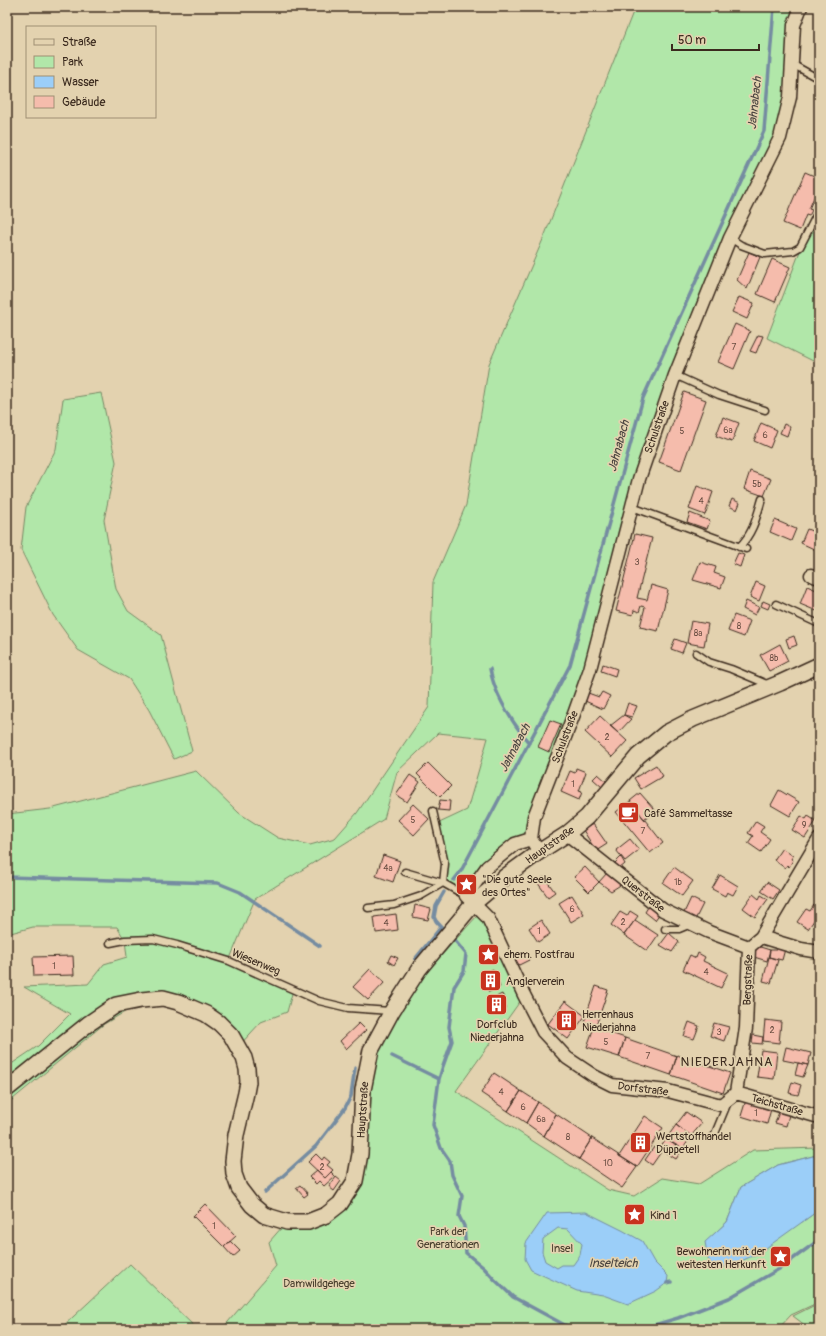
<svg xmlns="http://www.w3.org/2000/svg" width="826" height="1336" font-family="Pangolin,sans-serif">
<rect width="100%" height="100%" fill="#e3d2af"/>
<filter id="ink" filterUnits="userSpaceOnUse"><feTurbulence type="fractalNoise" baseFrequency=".025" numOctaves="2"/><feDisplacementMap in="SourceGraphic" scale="8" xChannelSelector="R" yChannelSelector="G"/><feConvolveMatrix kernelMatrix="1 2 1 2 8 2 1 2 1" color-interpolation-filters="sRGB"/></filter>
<g filter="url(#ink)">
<path fill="#b1e7a9" stroke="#768864" d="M635 7H801L780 138 675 375 613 584 531 839 515 844 466 896 443 883 445 864 435 825 467 810 488 738 438 733 397 772 384 819 255 899 229 961 293 990 287 1012 261 1022 238 1047 231 1035 178 1002 135 1006 104 1024 7 1104V1067L38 1046 70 1014 24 987 88 984 104 964 127 957 125 940 117 927H33L7 934V814L50 809 196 771 239 813 278 838 310 845 335 838 357 813 429 707 433 582 466 505 489 364 544 237Z
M819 210V364L767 338 805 238Z
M101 393 116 462 104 520 116 589 128 611 161 635 192 751 174 759 149 710 129 679 78 650 53 615 21 550 26 507 56 449 63 399Z
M477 916 484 917 521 1000 456 1091 608 1190 634 1196 662 1178 699 1184 753 1150 819 1148V1156H813L778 1165 741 1187 727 1222 712 1236 802 1222 819 1210V1302L791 1315 778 1329H222L276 1266 269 1242 283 1226 345 1208 369 1092 376 1052 414 986Z
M130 1264 197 1329H60Z
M819 1303V1329H810L793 1316Z"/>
<path fill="#9bcef8" stroke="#758ca1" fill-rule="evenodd" d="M813 1156H819V1210L759 1253 728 1267H713L708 1259 705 1242 727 1222 741 1187 778 1165Z
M586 1212 622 1230 642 1241 654 1262 668 1276 667 1283 656 1291 628 1304 603 1295 577 1291 531 1270 525 1259 526 1243 547 1213ZM558 1228 568 1229 582 1244 580 1255 573 1265H562L557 1268 545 1261 542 1252 543 1239Z"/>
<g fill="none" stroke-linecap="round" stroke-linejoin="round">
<path stroke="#758ca1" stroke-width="3.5" d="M490 669C495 696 512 722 529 743
M7 877 218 883 240 892 320 946
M454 880 461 871 570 665 643 398 764 131 774 7
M444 892 436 906 434 917 436 921 445 931
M451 936 466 954 464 971 454 987 449 1027 452 1041 442 1069 439 1079 433 1125 441 1148 450 1161 452 1175 462 1196 459 1216 464 1226 466 1253 484 1268 494 1279 513 1297 572 1329
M415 959 441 927
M392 1056 439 1079
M265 1192 316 1146 345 1108 351 1096 355 1068
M667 1283 671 1282
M641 1329 678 1318 729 1298 779 1269 819 1240"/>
</g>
<path fill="#f5bcac" stroke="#3b2a1e" d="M805 172 819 178V191L817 190 809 209 812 210 809 216 806 215 800 230 783 223Z
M749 252 760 257 747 289 737 280Z
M772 259 790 267 775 302 757 294Z
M739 297 754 303 747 319 732 312Z
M735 324 750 331 734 369 718 362Z
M758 335 763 336 756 353 750 351Z
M684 392 706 400 681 470 659 462Z
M723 417 739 423 732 442 716 436Z
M761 423 777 430 770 448 754 441Z
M784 424 790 427 787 436 780 433Z
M750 471 771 479 764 496 744 489Z
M697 486 713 492 705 515 689 509Z
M732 499 740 503 737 510 729 506Z
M690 513 710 521 707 529 687 522Z
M775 520 796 529 791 541 770 532Z
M807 529 819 534V542L816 550 801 543Z
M635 534 652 538 637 598 647 600 651 585 668 590 658 631 640 627 645 607 641 606 639 612 634 610 633 615 616 611Z
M738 553 744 555 740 567 733 564Z
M700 562 716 567 714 573 725 577 721 588 693 580Z
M756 582 765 586 759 601 750 597Z
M807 586 819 591V612L800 604Z
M746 601 759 607 755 615 743 609Z
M763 601 770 604 768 609 761 606Z
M734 615 750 621 744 637 728 631Z
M691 621 708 624 704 646 687 643Z
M794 636 797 645 789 648 786 639Z
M675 639 686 643 682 653 671 649Z
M780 644 788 661 769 671 760 655Z
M603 664 617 669 615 676 601 671Z
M602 692 610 696 603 709 585 701 588 693 599 697Z
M628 703 637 706 632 717 624 715Z
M624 715 631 719 618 733 610 726Z
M600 716 627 741 612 757 585 732Z
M550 720 561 724 549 752 538 747Z
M428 763 451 786 440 797 417 774Z
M656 765 663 776 641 789 634 778Z
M576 768 586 772 579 791 582 792 579 800 561 792 570 771 575 773Z
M598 774 606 781 602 787 593 779Z
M410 775 420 782 407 802 396 795Z
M779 790 799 802 790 816 771 805Z
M640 793 655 810 644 819 630 801Z
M440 800 450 801 449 811 438 810Z
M630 801 663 843 650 853 616 812Z
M413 804 429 819 414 835 398 820Z
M801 816 806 819 808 816 816 821 805 838 792 830Z
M756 821 764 826 760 832 770 839 761 852 748 843 753 836 748 833Z
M593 824 607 844 596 851 583 830Z
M630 839 639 850 625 861 616 850Z
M782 848 793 856 791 859 793 860 789 867 787 865 785 868 774 860Z
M383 855 400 861 393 882 376 876Z
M621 857 625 864 619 869 614 864Z
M585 867 599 882 589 892 574 877Z
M674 867 693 881 682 896 663 883Z
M607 873 622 884 611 891 599 882Z
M720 875 738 886 733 895 727 892 725 896 712 889Z
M544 877 555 892 548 897 537 882Z
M767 882 779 890 773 899 761 891Z
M753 894 759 899 761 895 768 899 755 917 743 908Z
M572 895 584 914 571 922 559 903Z
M691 898 703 904 695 920 683 915Z
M650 904 660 913 655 920 645 912Z
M415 905 431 909 428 920 413 917Z
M814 905 819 908V913L808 929 797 922 806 909 810 911Z
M630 911 638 916 624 935 611 925 620 912 627 916Z
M396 914 398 930 376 933 374 917Z
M541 920 550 934 538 942 529 928Z
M635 920 658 935 647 951 624 935Z
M669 933 679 942 672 952 660 945Z
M757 946 770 950 767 961 754 957Z
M777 947 785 949 782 960 769 957 770 950H776Z
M525 953 529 960 519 965 515 958Z
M698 953 705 957 703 961 728 973 721 988 683 970 690 955 696 958Z
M391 955 398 958 394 965 388 961Z
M73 956 74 975 34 976 33 957Z
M769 957 778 960 771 983 763 981Z
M370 969 385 982 368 1000 353 987Z
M493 969 500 987 489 992 481 975Z
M596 986 608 990 596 1026 584 1022Z
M502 994 505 1000H503L506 1007 493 1013 488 1001Z
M565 1001 585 1016 568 1039 548 1024Z
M765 1020 781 1022 779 1043 763 1041Z
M689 1022 699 1026 694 1039 684 1036Z
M359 1023 366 1030 346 1049 340 1041Z
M714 1023 729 1027 724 1041 710 1036Z
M594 1027 625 1038 619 1057 587 1047Z
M753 1035 763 1037 762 1044 752 1043Z
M625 1038 677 1056 671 1075 619 1057Z
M786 1047 811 1053 808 1065 783 1060Z
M761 1050 777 1052 774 1079 757 1077Z
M677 1055 730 1073 723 1093 671 1075Z
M798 1063 808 1065 803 1077 795 1075Z
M494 1073 521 1091 508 1111 481 1093Z
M792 1082 801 1085 798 1095 789 1093Z
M521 1091 538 1102 526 1123 508 1111Z
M746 1100 771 1109 767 1124 741 1116Z
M538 1102 556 1114 544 1136 526 1123Z
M686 1112 702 1123 691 1136 676 1125Z
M779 1112 789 1115 786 1126 775 1123Z
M556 1114 592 1138 579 1159 544 1136Z
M645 1116 663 1128 637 1167 619 1156Z
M676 1125 691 1136 683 1149 666 1139Z
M592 1138 637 1167 622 1188 579 1159Z
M666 1139 682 1150 676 1159 660 1149Z
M654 1147 661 1152 652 1165 645 1160Z
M316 1154 322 1160 324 1157 330 1162 327 1165 333 1170 325 1178 308 1162Z
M317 1170 325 1178 331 1172 335 1176 324 1186 319 1181 316 1184 309 1177Z
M336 1177 341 1181 334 1191 329 1187Z
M300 1185 308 1194 304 1197 296 1188Z
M205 1204 236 1236 224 1247 193 1216Z
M230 1241 240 1251 233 1257 224 1247Z"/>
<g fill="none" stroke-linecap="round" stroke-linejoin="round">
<defs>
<path id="service" d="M792 64 819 79
M730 238 741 245 765 254 793 251 800 247 819 210
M675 375 719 395 765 410
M632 507 746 549
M739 547C753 534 757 516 762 499
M776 604 819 624
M696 653 709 662 731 669 769 685
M405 872 443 883 466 896
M368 908 394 905 421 896 443 883 445 864 433 811
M665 929H679L691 924
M110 943 125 940 153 939 177 945 229 961 319 1001 348 1008 390 1011
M714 1136 728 1102"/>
<path id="minor" d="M811 575 819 578
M567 834 663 910 709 932 749 947
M531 839 515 844 487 867 466 896 488 918 524 995 543 1032 567 1058 594 1076 612 1085 668 1091 721 1105 736 1093
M539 852 531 839 534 817 574 714 590 669 639 479 675 375 730 238 780 138 790 97 794 25 801 7
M761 937 801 949 819 952
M736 1093 746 1028 749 947 761 937 819 839
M736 1093 819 1117"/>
<path id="tertiary" d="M7 1089 88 1024 116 1005 141 1000 163 998 178 1002 206 1014 219 1023 231 1035 244 1058 247 1069 248 1082 246 1093 236 1135 233 1161 234 1174 239 1188 252 1205 264 1215 287 1222H308L326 1215 340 1204 355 1181 360 1154 363 1090 371 1050 392 1011 419 969 474 903 506 876 539 852 567 834 587 817 638 756 666 733 693 719 780 683 819 665"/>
</defs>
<use href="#service" stroke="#3b2a1e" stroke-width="9"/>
<use href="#minor" stroke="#3b2a1e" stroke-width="15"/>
<use href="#tertiary" stroke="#3b2a1e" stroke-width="18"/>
<use href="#service" stroke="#e3d2af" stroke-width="6"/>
<use href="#minor" stroke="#e3d2af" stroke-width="12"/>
<use href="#tertiary" stroke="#e3d2af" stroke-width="15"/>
</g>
</g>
<defs>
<symbol id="cafe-square" viewBox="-11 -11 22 22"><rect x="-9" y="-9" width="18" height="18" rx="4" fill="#c8321e" stroke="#e3d2af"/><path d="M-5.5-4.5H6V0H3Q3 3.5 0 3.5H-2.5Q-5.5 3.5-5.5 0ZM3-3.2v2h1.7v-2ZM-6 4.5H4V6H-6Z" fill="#fff"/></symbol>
<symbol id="sight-square" viewBox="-11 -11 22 22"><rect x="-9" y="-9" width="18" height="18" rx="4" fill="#c8321e" stroke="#e3d2af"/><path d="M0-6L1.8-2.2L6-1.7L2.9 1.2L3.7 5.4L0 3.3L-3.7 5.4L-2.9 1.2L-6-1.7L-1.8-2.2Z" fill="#fff"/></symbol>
<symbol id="building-square" viewBox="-11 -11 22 22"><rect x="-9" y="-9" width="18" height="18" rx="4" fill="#c8321e" stroke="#e3d2af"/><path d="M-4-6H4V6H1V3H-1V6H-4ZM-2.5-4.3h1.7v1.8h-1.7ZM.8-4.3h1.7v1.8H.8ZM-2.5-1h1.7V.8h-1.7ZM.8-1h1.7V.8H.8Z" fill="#fff"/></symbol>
</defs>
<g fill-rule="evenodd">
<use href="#cafe-square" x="616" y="800" width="25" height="25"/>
<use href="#sight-square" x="454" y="872" width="25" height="25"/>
<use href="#sight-square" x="476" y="942" width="25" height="25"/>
<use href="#building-square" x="478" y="968" width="25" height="25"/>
<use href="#building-square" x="484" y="992" width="25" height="25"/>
<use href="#building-square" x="554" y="1008" width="25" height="25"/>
<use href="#building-square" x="628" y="1130" width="25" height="25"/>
<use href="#sight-square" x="622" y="1202" width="25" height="25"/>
<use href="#sight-square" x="768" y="1244" width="25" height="25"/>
</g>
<g text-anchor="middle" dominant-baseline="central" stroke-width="3.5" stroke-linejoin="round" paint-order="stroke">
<g font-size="9" fill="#6a4e42">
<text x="734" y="347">7</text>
<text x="728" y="430">6a</text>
<text x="682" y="431">5</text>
<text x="765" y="435">6</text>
<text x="757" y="484">5b</text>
<text x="701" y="501">4</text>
<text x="637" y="562">3</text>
<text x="739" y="626">8</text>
<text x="698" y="633">8a</text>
<text x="774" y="658">8b</text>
<text x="607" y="737">2</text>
<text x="573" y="784">1</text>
<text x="413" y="820">5</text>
<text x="804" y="825">9</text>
<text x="643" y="831">7</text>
<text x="388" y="868">4a</text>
<text x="678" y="882">1b</text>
<text x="572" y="909">6</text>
<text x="623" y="922">2</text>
<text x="386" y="923">4</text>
<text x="539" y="931">1</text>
<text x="54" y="966">1</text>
<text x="706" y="972">4</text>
<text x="772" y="1030">2</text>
<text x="719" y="1032">3</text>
<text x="606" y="1042">5</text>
<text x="648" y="1056">7</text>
<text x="501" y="1092">4</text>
<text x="523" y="1107">6</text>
<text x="756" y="1113">1</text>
<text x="541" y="1119">6a</text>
<text x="568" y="1137">8</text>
<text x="608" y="1163">10</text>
<text x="322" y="1167">2</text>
<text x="214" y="1226">1</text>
</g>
<g font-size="11" fill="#3b2a1e" stroke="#e3d2af">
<text transform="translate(657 427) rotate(-71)">Schulstraße</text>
<text transform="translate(565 737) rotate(-69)">Schulstraße</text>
<text transform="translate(550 845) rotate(-35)">Hauptstraße</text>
<text transform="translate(643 894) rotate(38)">Querstraße</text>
<text transform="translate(256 962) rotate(23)">Wiesenweg</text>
<text transform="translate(748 980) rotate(-88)">Bergstraße</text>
<text transform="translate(643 1089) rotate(7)">Dorfstraße</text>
<text transform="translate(777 1105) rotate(16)">Teichstraße</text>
<text transform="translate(363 1110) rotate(-86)">Hauptstraße</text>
</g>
<g font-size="11" fill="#3b2a1e" stroke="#e3d2af" text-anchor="start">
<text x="644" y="813">Café Sammeltasse</text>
<text x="482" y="879">"Die gute Seele<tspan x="482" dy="13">des Ortes"</tspan></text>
<text x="504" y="954">ehem. Postfrau</text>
<text x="506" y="981">Anglerverein</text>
<text x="582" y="1014">Herrenhaus<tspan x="582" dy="13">Niederjahna</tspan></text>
<text x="497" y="1024" text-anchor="middle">Dorfclub<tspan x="497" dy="13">Niederjahna</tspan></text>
<text x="656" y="1136">Wertstoffhandel<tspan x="656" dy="13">Düppetell</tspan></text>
<text x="650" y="1215">Kind 1</text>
<text x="766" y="1251" text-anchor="end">Bewohnerin mit der<tspan x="766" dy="13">weitesten Herkunft</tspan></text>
</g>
<g font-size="11" fill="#473d2c" stroke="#e3d2af">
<text x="448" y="1231">Park der<tspan x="448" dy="13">Generationen</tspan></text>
<text x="562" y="1248">Insel</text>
<text x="319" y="1283">Damwildgehege</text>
</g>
<g font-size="12" font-style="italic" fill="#49433f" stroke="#e3d2af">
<text transform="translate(755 103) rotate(-84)">Jahnabach</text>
<text transform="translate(619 446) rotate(-75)">Jahnabach</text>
<text transform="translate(515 748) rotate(-62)">Jahnabach</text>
<text x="613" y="1263">Inselteich</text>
</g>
<g font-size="13" letter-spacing="1" fill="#3b2a1e" stroke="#e3d2af">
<text x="727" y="1062">NIEDERJAHNA</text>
</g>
</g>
<rect width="826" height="1336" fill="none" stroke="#e3d2af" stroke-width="24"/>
<rect x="12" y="12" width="802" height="1312" fill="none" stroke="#3b2a1e" stroke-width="1.5" filter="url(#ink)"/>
<rect x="26" y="26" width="130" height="92" fill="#e3d2af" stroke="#a08f75"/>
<rect x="34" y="39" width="20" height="6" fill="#e3d2af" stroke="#a08f75"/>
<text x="62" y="46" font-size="12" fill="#3b2a1e">Straße</text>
<rect x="34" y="56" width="20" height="12" fill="#b1e7a9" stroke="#a08f75"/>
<text x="62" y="66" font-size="12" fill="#3b2a1e">Park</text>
<rect x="34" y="76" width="20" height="12" fill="#9bcef8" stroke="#a08f75"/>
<text x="62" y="86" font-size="12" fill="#3b2a1e">Wasser</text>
<rect x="34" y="96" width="20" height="12" fill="#f5bcac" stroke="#a08f75"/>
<text x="62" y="106" font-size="12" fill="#3b2a1e">Gebäude</text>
<path d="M672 44v6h87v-6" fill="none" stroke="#3b2a1e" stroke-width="2"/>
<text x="678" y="44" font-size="12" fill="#3b2a1e" stroke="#e3d2af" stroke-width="3" paint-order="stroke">50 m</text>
</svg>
